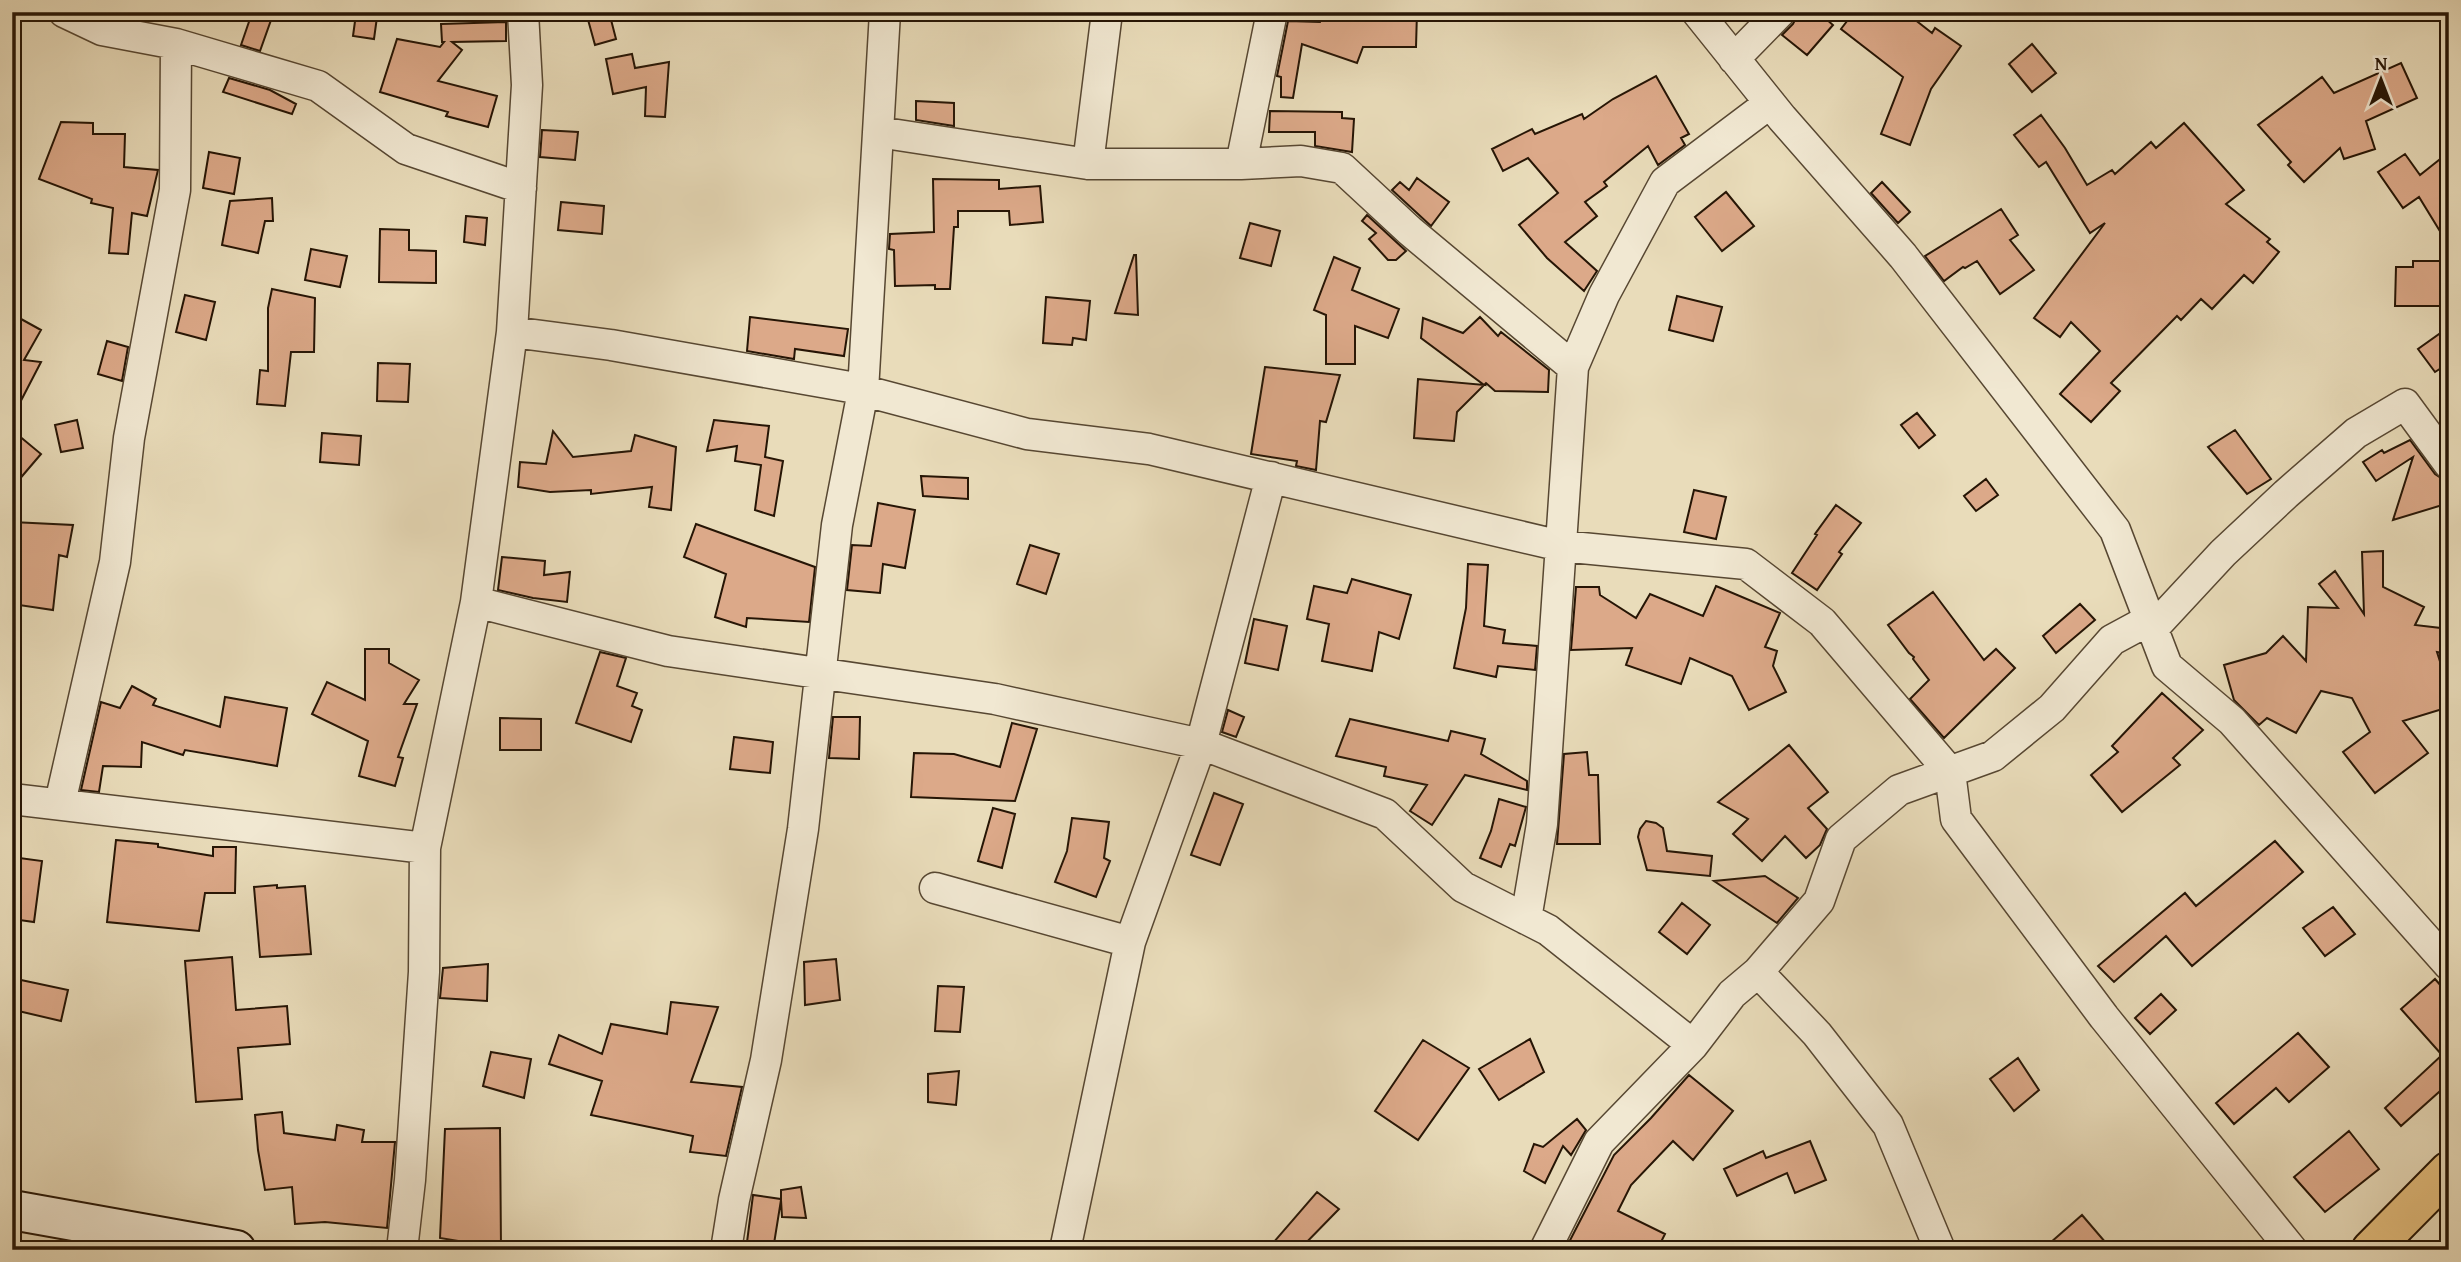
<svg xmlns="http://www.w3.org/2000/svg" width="2461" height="1262" font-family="'Gentium Book Plus',serif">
<rect width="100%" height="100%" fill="#e9dcba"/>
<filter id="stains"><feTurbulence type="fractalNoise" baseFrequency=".00286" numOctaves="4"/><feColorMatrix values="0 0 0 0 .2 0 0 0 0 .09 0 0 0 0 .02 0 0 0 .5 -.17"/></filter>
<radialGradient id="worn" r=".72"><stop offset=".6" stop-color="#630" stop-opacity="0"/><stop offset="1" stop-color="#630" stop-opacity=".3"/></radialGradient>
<path fill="#dca989" stroke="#261505" stroke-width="2" d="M603 12H609L616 39 595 45 587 16Z
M1324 12H1417L1416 47H1363L1357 63 1302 44 1293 98 1281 97V77L1277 76 1288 21 1320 22Z
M1799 12H1818L1833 25 1807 55 1782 35 1793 24Z
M1854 12H1905L1932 33 1935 28 1961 46 1931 89 1910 145 1881 134 1903 77 1841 29Z
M252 13 271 20 260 51 241 45Z
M356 14 377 17 374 39 353 36Z
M506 22V41L452 42 462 50 438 81 497 96 488 127 446 116 448 112 380 92 397 39 440 47 444 42H442L441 24Z
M2032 44 2056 73 2032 92 2009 64Z
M632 54 635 68 669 62 665 117 645 116 646 87 613 94 606 59Z
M2401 63 2417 98 2366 121 2375 149 2344 159 2340 148 2304 182 2288 165 2291 162 2258 125 2322 77 2334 93Z
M1656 76 1689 134 1681 138 1685 145 1658 165 1648 146 1604 182 1607 186 1585 202 1597 216 1565 242 1597 271 1584 291 1547 258 1519 225 1558 193 1528 158 1503 171 1492 149 1532 129 1535 134 1582 114 1584 119 1613 99Z
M229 78 270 90 296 104 292 114 223 92Z
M916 101 954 103V126L916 120Z
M1270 111 1342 112V118L1354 119 1352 152 1315 146V132H1269Z
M2041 115 2065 148 2087 185 2112 170 2115 174 2151 142 2156 148 2184 123 2244 190 2226 204 2270 239 2267 242 2279 252 2253 283 2244 275 2212 309 2201 299 2181 320 2177 316 2111 383 2120 391 2091 422 2060 394 2100 351 2071 322 2060 337 2034 318 2105 223 2090 233 2046 162 2039 167 2014 135Z
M61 122 93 123V134H125L124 167 158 170 147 216 132 213 128 254 109 253 113 208 91 203 92 199 39 179Z
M542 130 578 132 575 160 540 157Z
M209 152 240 158 234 194 203 188Z
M2449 152V246L2419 197 2403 208 2378 172 2405 154 2420 175Z
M1417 178 1449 202 1431 226 1392 190 1400 182 1409 190Z
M933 179 999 180V189L1040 186 1043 222 1010 225 1009 211H958V227H954L950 289H935V285L895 286 894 250 889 249 890 234 934 232Z
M1882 182 1910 212 1898 223 1871 193Z
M1726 192 1754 226 1722 251 1695 217Z
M272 198 273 221H265L258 253 222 245 230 201Z
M561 202 604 206 602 234 558 230Z
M2001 209 2018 235 2010 240 2034 270 2000 294 1977 261 1965 268 1963 267 1944 281 1925 256Z
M1367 215 1406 251 1396 260H1388L1369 239 1376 233 1362 221Z
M466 216 487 218 485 245 464 242Z
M1250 223 1280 231 1271 266 1240 258Z
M380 229 409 230V250L436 251V283L379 282Z
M311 249 347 256 340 287 305 280Z
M1134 255H1136L1138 315 1115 313Z
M1334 257 1360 268 1352 290 1399 309 1388 338 1355 326V364H1326V315L1314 310Z
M2413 261H2444V306H2395L2396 267H2413Z
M272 289 315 298 314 352H291L285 406 257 404 260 370 268 371V308Z
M185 295 215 302 206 340 176 332Z
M1677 296 1722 307 1713 341 1669 330Z
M1046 297 1090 301 1086 340 1073 338 1072 345 1043 343Z
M12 314 41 330 24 360 41 362 12 418Z
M750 317 848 329 844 356 795 349 794 359 747 351Z
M1480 317 1498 336 1501 332 1549 370 1548 392 1495 391 1486 383 1457 412 1454 441 1414 438 1418 379 1484 385 1421 338 1423 318 1463 333Z
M2449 327V363L2435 372 2418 349Z
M107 341 128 347 122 381 98 374Z
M378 363 410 364 408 402 377 401Z
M1265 367 1340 375 1326 422 1320 421 1316 470 1296 466 1297 461 1251 454Z
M1917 413 1935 435 1919 448 1901 425Z
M77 420 83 448 61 452 55 425Z
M714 420 769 426 765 457 783 461 774 516 755 510 761 465 735 461 737 446 707 451Z
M12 430 41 454 12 488Z
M2235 430 2271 479 2247 494 2208 447Z
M553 431 573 457 631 451 635 435 676 447 671 510 649 507 652 487 591 494V490L550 492 518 487 520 462 546 464Z
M322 433 361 436 359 465 320 462Z
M2410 440 2435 474 2444 480 2449 492V503L2393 520 2413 457 2376 481 2363 462 2382 450 2384 453Z
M921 476 968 478V499L923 496Z
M1986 479 1998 495 1976 511 1964 496Z
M1694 490 1726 497 1716 539 1684 532Z
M878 503 915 510 905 568 883 564 880 593 847 590 852 545 871 546Z
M1836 505 1861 523 1839 552 1842 554 1817 590 1792 573 1817 535 1815 534Z
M12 522 73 525 67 557 59 555 53 610 12 604Z
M696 524 815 567 809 622 747 618 746 627 715 617 726 574 684 557Z
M1030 545 1059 554 1046 594 1017 584Z
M2383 551V587L2424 607 2415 625 2449 629V654L2437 652 2449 690V707L2403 721 2428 753 2375 793 2343 752 2370 732 2352 698 2321 691 2296 733 2267 718 2259 725 2234 700 2224 665 2266 653 2283 636 2306 661 2308 607 2338 608 2319 584 2335 571 2364 614 2362 552Z
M502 557 545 561 544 575 570 572 567 602 533 598 498 590Z
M1468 564 1488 565 1484 626 1505 630 1503 643 1537 646 1535 670 1498 666 1496 677 1454 668 1466 608Z
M1352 579 1411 595 1399 639 1379 632 1372 671 1322 661 1329 624 1307 619 1314 586 1347 593Z
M1716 586 1780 613 1765 647 1777 651 1773 666 1786 692 1749 710 1732 676 1690 658 1681 684 1626 665 1632 648 1571 650 1576 587H1599L1600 595 1636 618 1650 594 1703 616Z
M1933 592 1984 660 1996 649 2015 668 1944 738 1910 699 1929 680 1913 659 1914 657 1909 653 1888 625Z
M2080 604 2095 620 2056 653 2043 636Z
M1254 619 1287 626 1278 670 1245 663Z
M365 649H389V663L419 680 404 704H417L398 757 403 758 395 786 359 776 368 741 312 714 327 682 365 700Z
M600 652 626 658 617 686 637 693 632 706 642 710 631 742 576 723Z
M132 686 156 699 153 705 220 727 225 697 287 708 277 766 185 750 183 755 142 742 141 767 103 766 99 792 81 790 101 702 120 708Z
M2162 693 2203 730 2173 758 2180 765 2122 812 2091 775 2118 752 2112 746Z
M1228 710 1244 717 1236 737 1222 732Z
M833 717H860L859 759 829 758Z
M500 718 541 719V750H500Z
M1350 719 1448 741 1451 731 1485 739 1481 754 1527 781V790L1465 775 1432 825 1410 811 1427 785 1384 776 1386 767 1336 756Z
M1012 723 1037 729 1015 801 911 797 914 753 954 754 1000 767Z
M734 737 773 742 770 773 730 769Z
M1789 745 1828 792 1808 808 1827 829 1820 845 1806 858 1785 836 1762 861 1733 834 1748 819 1718 802Z
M1587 752 1589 775H1598L1600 844H1557L1564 754Z
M1214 793 1243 804 1220 865 1191 855Z
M1499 799 1526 807 1515 846 1510 844 1501 867 1480 858 1491 831Z
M993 808 1015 814 1002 868 978 861Z
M1072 818 1109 822 1104 858 1110 861 1096 897 1055 882 1067 851Z
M1646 821 1656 823 1663 828 1667 851 1712 856 1710 876 1647 870 1638 837 1640 829Z
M116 840 158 844V847L213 856V847H236L235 893H205L199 931 107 922Z
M2275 841 2303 872 2192 966 2166 936 2114 982 2098 966 2185 893 2196 906Z
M12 857 42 861 34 922 12 919Z
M1765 876 1798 898 1777 923 1714 881Z
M277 885V888L305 886 311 954 260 957 254 887Z
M1682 903 1710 925 1687 954 1659 932Z
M2333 907 2355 934 2325 956 2303 928Z
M232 957 236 1010 287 1006 290 1044 238 1048 242 1099 196 1102 185 961Z
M836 959 840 1000 805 1005 804 962Z
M488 964 487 1001 440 998 443 968Z
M2435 979 2449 995V1083L2401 1126 2385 1108 2442 1055 2401 1009Z
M21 980 68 990 61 1021 14 1010Z
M938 986 964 987 960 1032 935 1031Z
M2161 994 2176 1010 2150 1034 2135 1018Z
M671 1002 718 1007 691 1082 742 1087 726 1156 690 1152 693 1136 591 1115 602 1081 549 1064 559 1035 602 1054 611 1024 667 1034Z
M2298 1033 2329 1067 2289 1102 2276 1088 2234 1124 2216 1103Z
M1530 1039 1544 1072 1499 1100 1479 1069Z
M1423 1040 1469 1068 1418 1140 1375 1111Z
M491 1052 531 1059 524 1098 483 1086Z
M2018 1058 2039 1090 2014 1111 1990 1079Z
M959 1071 956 1105 928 1102V1074Z
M1689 1075 1733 1111 1693 1160 1673 1141 1631 1185 1618 1211 1665 1234 1657 1250H1565L1614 1155 1651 1118Z
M282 1112 284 1133 335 1140 337 1125 364 1130 362 1142H395L387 1228 325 1222 295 1224 292 1187 265 1190 258 1150 255 1115Z
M1577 1119 1586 1130 1571 1155 1563 1146 1545 1183 1524 1171 1534 1144 1543 1147Z
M500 1128 501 1248 440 1238 445 1129Z
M2349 1131 2379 1169 2325 1212 2294 1177Z
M1810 1141 1826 1180 1795 1193 1787 1173 1737 1196 1724 1169 1763 1151 1766 1158Z
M801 1187 806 1218 782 1217 781 1200 773 1250H746L753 1195 781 1199V1190Z
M1317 1192 1339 1209 1299 1250H1267Z
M2082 1215 2112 1250H2042Z"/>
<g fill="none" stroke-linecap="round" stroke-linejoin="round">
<defs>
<path id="street" d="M64 12 102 30 176 44 318 86 406 149 521 188
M1697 12 1782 118 1903 256 2115 530 2167 666 2232 721 2449 965
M1734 59 1780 12
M878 132 1088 164H1241L1301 161 1342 168 1410 231 1573 367 1542 824 1526 919
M1088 164 1107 12
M1241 164 1272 12
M512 332 611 345 850 387 1027 434 1149 449 1561 546 1746 564 1822 622 1950 772 1956 819 2104 1017 2292 1250
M1573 367 1604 295 1665 182 1770 103
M476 602 668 651 995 699 1201 744 1385 814 1463 887 1548 930 1693 1045
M12 799 425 848
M60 803 115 562 129 438 175 190 176 44
M935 888 1130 942
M1758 972 1817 1034 1888 1125 1940 1250
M402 1250 410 1180 424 972 425 848 476 602 512 332 527 85 523 12
M726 1250 734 1200 766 1060 803 829 837 525 863 391 885 12
M1065 1250 1130 942 1201 744 1271 477
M1545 1250 1599 1142 1693 1045 1732 994 1758 972 1819 901 1841 839 1899 790 1993 756 2052 708 2112 640 2149 620 2157 624 2223 553 2286 494 2356 433 2405 404 2449 464"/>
<path id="secondary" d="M12 1210 236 1250"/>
<path id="primary" d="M2371 1250 2449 1171"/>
</defs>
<use href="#street" stroke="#574732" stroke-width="33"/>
<use href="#secondary" stroke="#261505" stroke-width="42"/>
<use href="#primary" stroke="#261505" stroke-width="42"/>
<use href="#street" stroke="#f1e8d2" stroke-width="30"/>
<use href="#secondary" stroke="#f1e8d2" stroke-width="38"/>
<use href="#primary" stroke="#e4be7d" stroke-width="38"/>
</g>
<rect width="2461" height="1262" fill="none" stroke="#e9dcba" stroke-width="42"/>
<rect x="14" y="14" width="2433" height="1234" fill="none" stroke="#261505" stroke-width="3.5"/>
<rect x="21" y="21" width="2419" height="1220" fill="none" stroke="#261505" stroke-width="2"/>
<g transform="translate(2381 80)" stroke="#f1e8d2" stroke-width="5" paint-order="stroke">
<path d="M0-5L12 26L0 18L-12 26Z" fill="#261505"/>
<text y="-10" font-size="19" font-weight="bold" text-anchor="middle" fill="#261505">N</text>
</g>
<rect width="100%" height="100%" filter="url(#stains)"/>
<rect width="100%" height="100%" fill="url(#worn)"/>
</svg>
